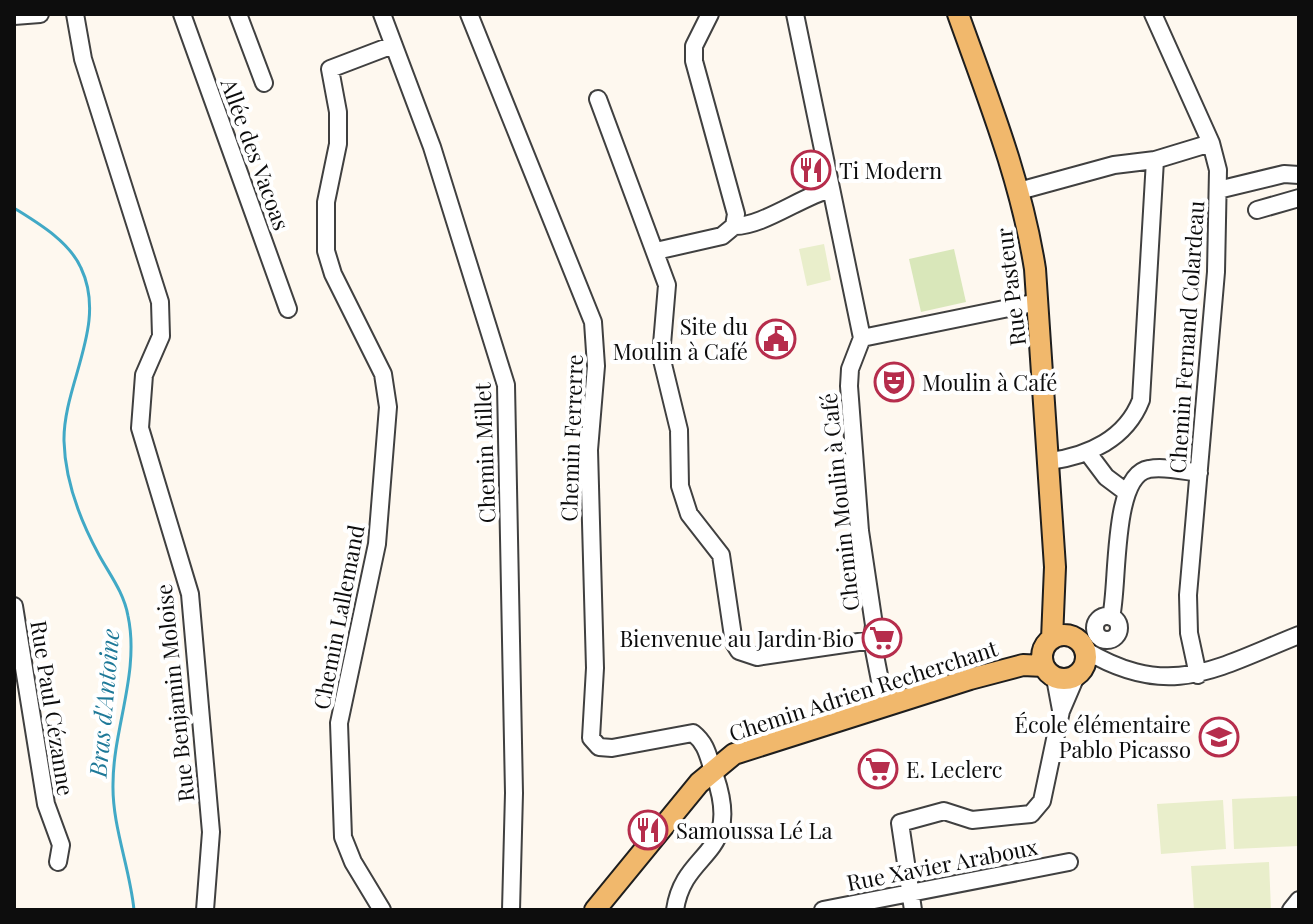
<svg xmlns="http://www.w3.org/2000/svg" width="1313" height="924" font-family="'Playfair Display',serif">
<rect width="100%" height="100%" fill="#fef8ef"/>
<path fill="#d9e7ba" d="M954 249 966 302 921 312 909 259Z"/>
<path fill="#e9eecb" d="M824 244 831 280 807 286 799 249Z
M1299 796V846L1234 849 1232 799Z
M1223 800 1226 849 1161 854 1157 804Z
M1269 862 1271 910H1194L1191 866Z"/>
<g fill="none" stroke-linecap="round" stroke-linejoin="round">
<path stroke="#41a9c6" stroke-width="3" d="M14 208C38 223 69 241 81 268 108 325 63 384 64 441 65 481 80 520 99 555 110 575 124 593 128 616 140 672 113 729 113 784 112 826 130 868 134 910"/>
<defs>
<path id="minor" d="M75 14 83 59 160 302 161 336 144 375 140 428 190 594 211 832 205 910
M182 14 288 309
M238 14 264 83
M382 14 432 147 506 385 514 793 511 910
M469 14 593 322 596 366 589 450 595 668 591 738 599 747 612 748 693 733C708 745 708 758 715 776 743 858 684 848 675 910
M710 14 694 46V61L736 214 734 226
M795 14 862 338 850 369 849 386 860 531 874 625 872 640 885 706
M1153 14 1211 143 1218 170 1216 272 1188 595 1189 633 1198 675
M14 16 40 14
M598 99 667 285 661 356 679 430 680 486 689 514 721 555 734 643 739 651 757 657 872 640
M1218 190 1284 174 1299 175
M1019 191 1114 165 1155 160 1211 143
M1257 210 1299 198
M656 251 722 236 734 226C761 227 801 197 830 189
M862 338 1038 302
M1088 453 1106 477 1126 492
M1050 461C1088 456 1126 439 1141 400L1155 160
M14 606 46 804 61 845 58 862
M1095 628a12 12 0 1 1 24 0a12 12 0 1 1-24 0Z
M1111 617C1119 586 1111 475 1149 469 1164 466 1184 471 1199 473
M1085 650C1170 701 1216 668 1299 635
M1055 678 1061 710
M382 910 353 862 343 837 339 723 377 544 388 407 383 374 333 274 326 251V202L338 144V112L330 69 393 45
M823 910 1069 862
M913 910 900 823 944 811 972 820 1031 814 1042 801 1061 711 1076 676
M1291 910 1299 900"/>
<path id="major" d="M958 14C988 98 1021 180 1035 269L1055 567 1052 639
M1042 657a22 22 0 1 1 44 0a22 22 0 1 1-44 0Z
M595 910 699 783 734 754 970 679 1023 665 1044 666"/>
</defs>
<use href="#minor" stroke="#404040" stroke-width="20"/>
<use href="#major" stroke="#1e1e1e" stroke-width="24"/>
<use href="#minor" stroke="#fff" stroke-width="16"/>
<use href="#major" stroke="#f1b86c" stroke-width="20"/>
</g>
<defs>
<symbol id="restaurant-ring" viewBox="-11 -11 22 22"><circle r="9.5" fill="#fff" stroke="#b62d4c" stroke-width="1.5"/><path d="M-5-6h1v4h1v-4h1v4h1v-4h1v5L-1.5 .5V6h-2V.5L-5-1ZM5-6V6H3V1.5H1.5Q1.5-4 5-6Z" fill="#b62d4c"/></symbol>
<symbol id="civic-ring" viewBox="-11 -11 22 22"><circle r="9.5" fill="#fff" stroke="#b62d4c" stroke-width="1.5"/><path d="M-.6-6.5H3V-4.5H.6V-3L4-1V1h2V6H-6V1h2V-1L-.6-3ZM-1.2 2.5V6h2.4V2.5Z" fill="#b62d4c"/></symbol>
<symbol id="theatre-ring" viewBox="-11 -11 22 22"><circle r="9.5" fill="#fff" stroke="#b62d4c" stroke-width="1.5"/><path d="M-5-5.5Q0-4 5-5.5V0Q5 5 0 6Q-5 5-5 0ZM-3.3-2.5H-1v1.5H-3.3ZM1-2.5H3.3v1.5H1ZM-2.8 1Q0 5.5 2.8 1Z" fill="#b62d4c"/></symbol>
<symbol id="supermarket-ring" viewBox="-11 -11 22 22"><circle r="9.5" fill="#fff" stroke="#b62d4c" stroke-width="1.5"/><path d="M-6-5.5h2.5l.6 2H6L4.5 2H-2.5L-4.4-4H-6ZM-1.5 3.2a1.3 1.3 0 1 0 .1 0ZM3 3.2a1.3 1.3 0 1 0 .1 0Z" fill="#b62d4c"/></symbol>
<symbol id="school-ring" viewBox="-11 -11 22 22"><circle r="9.5" fill="#fff" stroke="#b62d4c" stroke-width="1.5"/><path d="M0-5L7-2L0 1L-7-2ZM-4 1L0 2.5L4 1V4Q0 6-4 4Z" fill="#b62d4c"/></symbol>
</defs>
<g fill-rule="evenodd">
<use href="#restaurant-ring" x="789" y="148" width="44" height="44"/>
<use href="#civic-ring" x="754" y="317" width="44" height="44"/>
<use href="#theatre-ring" x="872" y="360" width="44" height="44"/>
<use href="#supermarket-ring" x="860" y="616" width="44" height="44"/>
<use href="#school-ring" x="1197" y="715" width="44" height="44"/>
<use href="#supermarket-ring" x="856" y="747" width="44" height="44"/>
<use href="#restaurant-ring" x="626" y="808" width="44" height="44"/>
</g>
<g text-anchor="middle" dominant-baseline="central" stroke-width="8" stroke-linejoin="round" paint-order="stroke">
<g font-size="22" fill="#0d0d0d" stroke="#fff">
<text transform="translate(256 154) rotate(70)">Allée des Vacoas</text>
<text transform="translate(1010 287) rotate(-97)">Rue Pasteur</text>
<text transform="translate(1186 337) rotate(-86)">Chemin Fernand Colardeau</text>
<text transform="translate(571 438) rotate(-88)">Chemin Ferrerre</text>
<text transform="translate(484 453) rotate(-92)">Chemin Millet</text>
<text transform="translate(839 502) rotate(-96)">Chemin Moulin à Café</text>
<text transform="translate(338 617) rotate(-79)">Chemin Lallemand</text>
<text transform="translate(863 690) rotate(-18)">Chemin Adrien Recherchant</text>
<text transform="translate(174 693) rotate(-96)">Rue Benjamin Moloise</text>
<text transform="translate(53 708) rotate(81)">Rue Paul Cézanne</text>
<text transform="translate(942 864) rotate(-11)">Rue Xavier Araboux</text>
</g>
<g font-size="22" fill="#0d0d0d" stroke="#fff" text-anchor="start">
<text x="839" y="170">Ti Modern</text>
<text x="748" y="326" text-anchor="end">Site du<tspan x="748" dy="25">Moulin à Café</tspan></text>
<text x="922" y="382">Moulin à Café</text>
<text x="854" y="638" text-anchor="end">Bienvenue au Jardin Bio</text>
<text x="1191" y="724" text-anchor="end">École élémentaire<tspan x="1191" dy="25">Pablo Picasso</tspan></text>
<text x="906" y="769">E. Leclerc</text>
<text x="676" y="830">Samoussa Lé La</text>
</g>
<g font-size="24" font-style="italic" fill="#1e7998" stroke="#fff">
<text transform="translate(103 703) rotate(-85)">Bras d'Antoine</text>
</g>
</g>
<rect width="1313" height="924" fill="none" stroke="#0d0d0d" stroke-width="32"/>
</svg>
